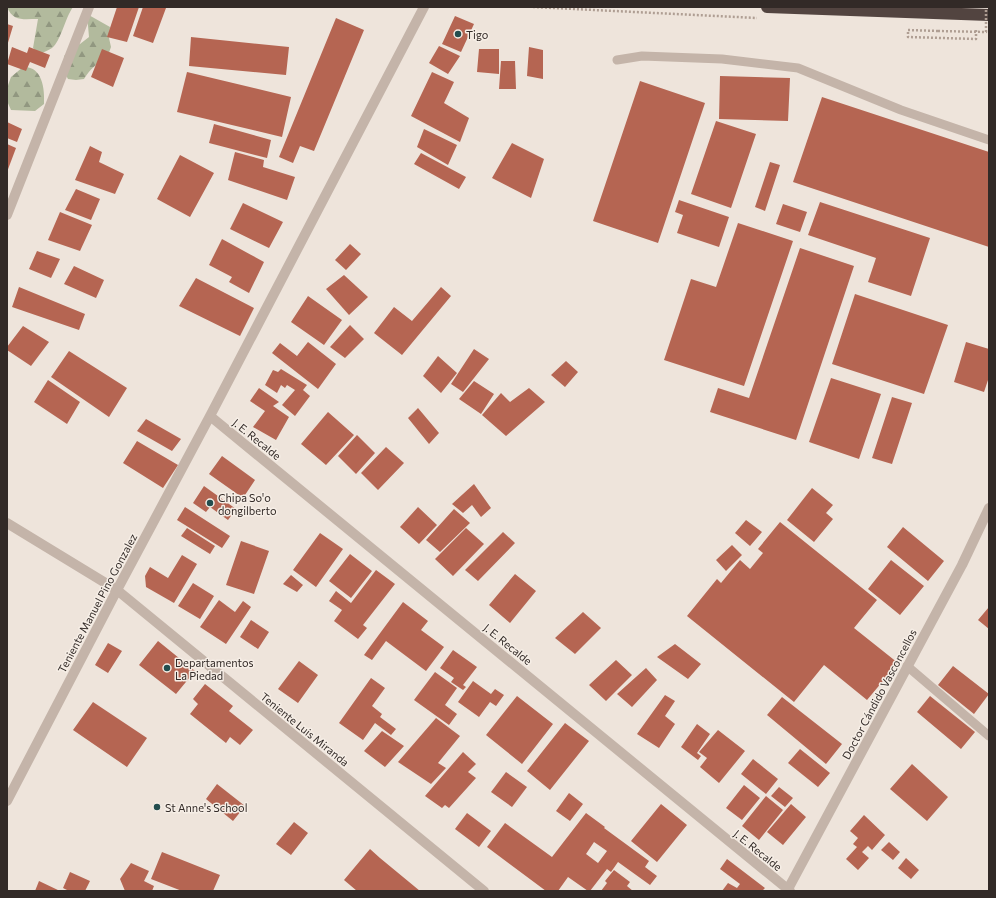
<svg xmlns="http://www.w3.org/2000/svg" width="996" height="898" font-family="Commissioner,sans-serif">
<defs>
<pattern id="forest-firs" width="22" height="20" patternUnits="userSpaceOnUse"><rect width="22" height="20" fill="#b2ba9d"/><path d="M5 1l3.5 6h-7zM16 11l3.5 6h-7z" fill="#919780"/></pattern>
</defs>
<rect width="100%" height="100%" fill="#eee4db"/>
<path fill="url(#forest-firs)" d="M7 7H73C65 18 61 41 52 48 49 50 44 52 40 54L33 48 38 19C24 19 13 22 7 7Z
M87 14 110 27 109 38 111 47 107 58C97 63 90 69 84 79L76 80 68 79 65 73 64 56 74 46 80 44 89 37Z
M23 67C42 66 45 88 44 104L35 111 11 110 7 101V88L11 77Z"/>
<path fill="#b56552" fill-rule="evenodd" d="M117 7H139L127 42 107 37Z
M143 7 166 8 153 43 133 36Z
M455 16 474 24 461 52 442 44Z
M336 18 364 30 314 151 300 146 293 163 279 157Z
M7 24 13 26 7 46Z
M191 37 289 47 286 75 189 66Z
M439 46 460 56 448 74 429 63Z
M12 47 27 53 29 47 50 55 45 68 30 62 26 71 7 64Z
M529 47 543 50V79L527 76Z
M102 49 124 58 113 87 91 77Z
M479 49H499V74L477 72Z
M501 61H515L516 89H499Z
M187 72 291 97 282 137 177 112Z
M432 72 454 82 444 103 469 118 460 142 411 116Z
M720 76 790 78 788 121 719 119Z
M640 81 705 103 658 243 593 221Z
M822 97 989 152V247L793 182Z
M716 121 756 134 731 208 691 194Z
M7 122 22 129 17 142 7 138Z
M214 124 271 140 267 158 209 143Z
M424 129 457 145 448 165 417 147Z
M512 143 544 159 531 198 492 178Z
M7 144 16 148 7 172Z
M90 146 102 152 99 162 124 174 115 194 75 180Z
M235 152 264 160 263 167 295 177 287 200 228 180Z
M421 153 466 177 459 189 414 164Z
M180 155 214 173 190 217 157 199Z
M770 162 780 165 765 211 755 207Z
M76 189 100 199 91 220 65 210Z
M679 200 729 217 719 247 677 233 683 215 675 212Z
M820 202 930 238 911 296 868 282 876 258 808 235Z
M243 203 283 222 269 248 230 229Z
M783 204 807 212 800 232 776 224Z
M60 212 92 225 80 251 48 240Z
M738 223 793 241 744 386 664 360 691 279 716 287Z
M222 239 264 262 249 293 229 282 232 277 209 265Z
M350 244 361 254 346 270 335 260Z
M800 248 854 266 796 440 710 412 718 388 749 398Z
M37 251 60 259 51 278 29 269Z
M74 266 104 280 96 298 64 284Z
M344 275 368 297 349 315 326 289Z
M196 278 254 308 240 336 179 306Z
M19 287 85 314 79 330 12 307Z
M441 287 451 296 402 355 374 333 394 307 412 321Z
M855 294 948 325 924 394 832 364Z
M308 296 342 320 324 345 291 322Z
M350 325 364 339 345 358 330 347Z
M23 326 49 342 31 366 7 350V347Z
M308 342 336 364 318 389 272 353 280 343 297 356Z
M966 342 989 349V377L984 392 954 382Z
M474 349 489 359 463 392 451 384Z
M69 351 127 388 109 417 51 377Z
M438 356 457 373 441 393 423 376Z
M566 361 578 372 565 387 551 375Z
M281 369 307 385 303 390 310 396 295 416 282 405 295 390 287 385 285 388 281 385 277 393 265 385 273 370 278 372Z
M831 378 881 394 859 459 809 442Z
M48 380 80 402 67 424 34 402Z
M474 381 494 394 481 414 459 399Z
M259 388 279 402 273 406 289 417 276 440 253 427 265 411 250 401Z
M529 388 545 402 506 436 482 415 501 393 510 402Z
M892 397 912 403 892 464 872 458Z
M418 408 439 433 429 444 408 418Z
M328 412 354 435 326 465 301 444Z
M146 419 181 439 172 451 137 431Z
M357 435 375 453 356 474 338 456Z
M137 441 178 465 163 488 123 463Z
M386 447 404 463 378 490 361 473Z
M222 456 255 480 243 498 209 474Z
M474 484 491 508 481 517 472 505 463 513 452 504Z
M204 486 236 509 228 520 210 507 206 512 193 503Z
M812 488 833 505 826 513 833 519 814 542 787 520Z
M185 507 230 536 222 548 177 520Z
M418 507 437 525 419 544 400 527Z
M454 509 470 523 440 552 426 540Z
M746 520 762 532 750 546 735 533Z
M780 522 877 600 854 628 898 663 867 700 824 665 794 702 687 616 717 579 721 583 740 560 750 569 763 553 758 549Z
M903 527 944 561 928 581 887 547Z
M187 528 215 546 210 554 181 536Z
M466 528 484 544 453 576 435 559Z
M503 532 515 543 478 581 465 570Z
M320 533 343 549 316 587 293 570Z
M241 541 269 551 254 594 226 585Z
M732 545 742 555 726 571 716 560Z
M350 554 372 571 351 598 329 581Z
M182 555 197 564 174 603 146 587 145 576 150 567 168 578Z
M891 560 924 586 900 615 868 589Z
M376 570 395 584 363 625 367 628 358 639 334 621 342 610 329 601 336 591 351 603Z
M515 574 536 591 510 623 489 605Z
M291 575 303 585 297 592 283 584Z
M193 583 214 596 200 619 178 606Z
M219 600 235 612 243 601 251 607 226 644 200 627Z
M403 602 428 621 421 630 444 647 426 671 386 641 372 660 364 655Z
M989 607V629L978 620Z
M583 612 601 628 575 654 555 638Z
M251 620 269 632 258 649 240 637Z
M158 641 195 671 176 694 139 665Z
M108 643 122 651 108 673 95 665Z
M675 644 701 664 688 679 657 657Z
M453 650 477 667 463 685 466 687 463 690 451 682 454 678 440 668Z
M616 660 632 675 606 701 589 685Z
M299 661 318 675 298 703 278 689Z
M953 666 989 694 974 714 938 685Z
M646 668 657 680 632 707 617 694Z
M435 672 457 688 445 705 457 714 449 725 414 700Z
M371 678 385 688 372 706 382 714 380 717 396 729 391 735 375 723 363 740 339 723Z
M473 681 491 694 495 689 504 695 496 706 490 702 479 717 458 702Z
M205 684 233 706 229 711 253 730 240 745 230 737 226 743 190 714 198 704 193 699Z
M665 695 675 701 665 716 675 724 659 748 637 734Z
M517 696 553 724 522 764 486 735Z
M930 696 975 732 961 749 917 712Z
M782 697 842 744 826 764 767 715Z
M93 702 147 738 127 767 73 730Z
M436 718 460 736 438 763 446 768 431 784 398 762Z
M565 723 589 741 550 790 527 771Z
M697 724 710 734 697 753 701 756 698 760 681 747Z
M718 730 745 751 719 783 700 767 707 758 699 752Z
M382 731 404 746 385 767 364 751Z
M800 749 830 773 818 787 788 763Z
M463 752 476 764 468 772 476 778 449 808 445 805 442 808 425 796Z
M753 759 778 779 766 794 741 774Z
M912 764 948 797 927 821 890 789Z
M506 772 527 787 512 807 491 792Z
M217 784 245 806 233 821 206 799Z
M744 785 760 798 742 820 726 808Z
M779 787 793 798 785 807 771 796Z
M569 793 583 804 570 821 556 811Z
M766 796 783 810 759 840 742 826Z
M661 804 687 825 657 862 631 841Z
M791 804 806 817 783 845 767 832Z
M467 813 491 831 479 847 455 829Z
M586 813 605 827 604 828 649 861 645 867 657 876 650 885 618 862 611 872 607 869 590 891H588L568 877 558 891H546L487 847 505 823 552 857ZM594 842 607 851 598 863 586 854Z
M864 815 885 835 872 850 868 846 862 852 869 858 858 870 846 859 857 847 853 844 858 838 850 831Z
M294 822 308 833 291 855 276 844Z
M889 842 900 852 893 860 881 850Z
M370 849 380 858 420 891H357L344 880Z
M162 852 220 875 213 891H182L151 879Z
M906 858 919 870 911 879 898 868Z
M727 859 765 888 762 891H722L728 883 737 888 740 884 720 869Z
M131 863 149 871 144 881 154 886 152 891H125L120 879Z
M614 870 630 882 627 886 633 891H601L607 883 605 881Z
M70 872 90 881 85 891H69L63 888Z
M39 881 60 891H35Z"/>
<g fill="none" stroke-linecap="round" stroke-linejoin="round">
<path stroke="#af9e93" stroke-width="2.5" stroke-dasharray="2 2" stroke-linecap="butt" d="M533 7 757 18
M938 31 908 30V37L976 39V30"/>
<path stroke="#c4b4a9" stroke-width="9" d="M617 60 642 56 722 59 798 68 901 110 989 140
M907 666 989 736"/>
<path stroke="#c4b4a9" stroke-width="10" d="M7 215 89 7
M210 416 790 891
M7 523 117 590 484 891
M7 801 117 590 210 416 424 7
M787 891 962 565 989 508"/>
<path stroke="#524440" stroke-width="12" d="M767 7 989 15"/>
<path stroke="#af9e93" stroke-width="2.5" stroke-dasharray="2 2" stroke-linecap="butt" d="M938 31 986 32V7"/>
</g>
<g fill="#234d4e" stroke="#f6eee6" stroke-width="1.5">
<circle cx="458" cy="34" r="4"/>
<circle cx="210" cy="503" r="4"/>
<circle cx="167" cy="668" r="4"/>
<circle cx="157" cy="807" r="4"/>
</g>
<g text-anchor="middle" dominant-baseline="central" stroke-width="3" stroke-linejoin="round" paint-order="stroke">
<g font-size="11" fill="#322a27" stroke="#f6eee6" text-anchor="start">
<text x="466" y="34">Tigo</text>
<text x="218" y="497">Chipa So'o<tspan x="218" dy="13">dongilberto</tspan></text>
<text x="175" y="662">Departamentos<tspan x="175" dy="13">La Piedad</tspan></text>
<text x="165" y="807">St Anne's School</text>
</g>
<g font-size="11" fill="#322a27" stroke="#f6eee6">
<text transform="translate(257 439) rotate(39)">J. E. Recalde</text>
<text transform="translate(97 603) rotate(-62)">Teniente Manuel Pino Gonzalez</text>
<text transform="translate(508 644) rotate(39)">J. E. Recalde</text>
<text transform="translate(879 694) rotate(-62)">Doctor Cándido Vasconcellos</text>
<text transform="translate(305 729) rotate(39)">Teniente Luis Miranda</text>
<text transform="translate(758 850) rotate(39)">J. E. Recalde</text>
</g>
</g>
<rect width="996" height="898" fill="none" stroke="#322a27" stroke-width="16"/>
</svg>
